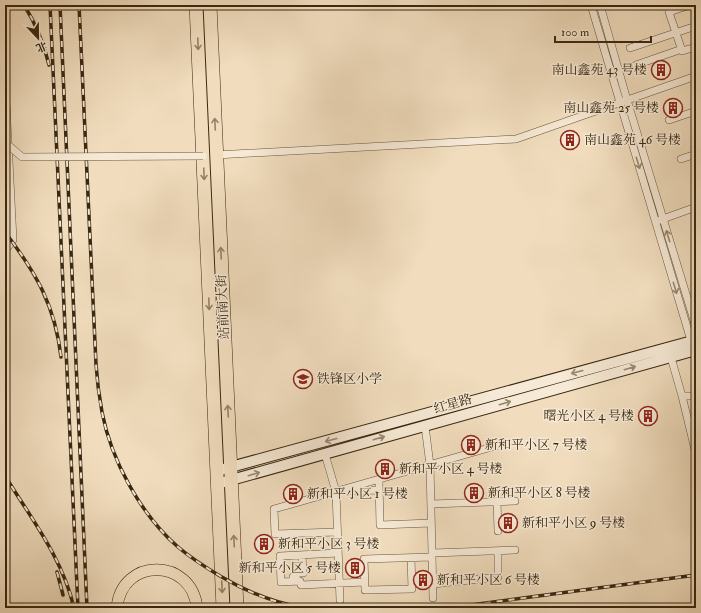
<svg xmlns="http://www.w3.org/2000/svg" width="701" height="613" font-family="'IM FELL Double Pica','Noto Serif SC',serif">
<rect width="100%" height="100%" fill="#f1ddbe"/>
<filter id="stains"><feTurbulence type="fractalNoise" baseFrequency=".005" numOctaves="4"/><feColorMatrix values="0 0 0 0 .2 0 0 0 0 .09 0 0 0 0 .02 0 0 0 .5 -.17"/></filter>
<radialGradient id="worn" r=".72"><stop offset=".6" stop-color="#630" stop-opacity="0"/><stop offset="1" stop-color="#630" stop-opacity=".3"/></radialGradient>
<g fill="none" stroke-linecap="round" stroke-linejoin="round">
<defs>
<path id="street" d="M591 5 692 344
M600 5 627 100 696 327
M669 5V12L682 51 696 47
M669 12 690 5
M630 48 696 26
M636 65 682 49
M5 83 13 240 5 251
M669 120 696 111
M216 155 516 139 696 76
M681 159 696 154
M660 220 696 207
M670 354 682 396H696
M682 396 696 454
M425 426 430 465 433 598
M325 454 336 492 340 600
M379 480 380 525 431 523
M348 491 379 490
M497 501 498 531
M431 504 515 501
M337 532 275 534 274 509 506 443
M338 553 280 556 281 582 300 581 301 585 365 582
M432 553 515 550
M5 558V563
M411 558 412 589 365 590 364 559 432 557
M293 581V577H296V573H303L302 555
M433 584 498 577V551"/>
<path id="secondary" d="M216 471 696 340
M217 484 696 350"/>
<path id="primary" d="M117 608C121 557 192 557 197 608"/>
<path id="highway" d="M196 5 223 608
M210 5 237 608"/>
</defs>
<use href="#street" stroke="#67553c" stroke-width="8"/>
<use href="#secondary" stroke="#392810" stroke-width="12"/>
<use href="#primary" stroke="#392810" stroke-width="12"/>
<use href="#highway" stroke="#392810" stroke-width="14"/>
<use href="#street" stroke="#f6e9d5" stroke-width="7"/>
<use href="#secondary" stroke="#f6e9d5" stroke-width="10"/>
<use href="#primary" stroke="#f1ddbe" stroke-width="11"/>
<use href="#highway" stroke="#f1ddbe" stroke-width="13"/>
<defs>
<path id="rail" d="M24 5C36 24 44 44 49 65
M50 5 78 608
M60 5 87 608
M79 5 96 364C97 380 99 396 102 412 111 460 141 515 178 547 191 558 205 567 220 576 247 592 274 603 305 608
M5 232C36 273 55 305 61 357
M5 476C31 518 63 559 74 608
M57 572 63 595
M437 608 471 605 696 575"/>
</defs>
<use href="#rail" stroke="#392810" stroke-width="3.5"/>
<use href="#rail" stroke="#f6e9d5" stroke-width="2" stroke-dasharray="6" stroke-linecap="butt"/>
<defs>
<path id="street-bridge" d="M8 145 22 157 203 156"/>
</defs>
<use href="#street-bridge" stroke="#67553c" stroke-width="8" stroke-linecap="butt"/>
<use href="#street-bridge" stroke="#f6e9d5" stroke-width="7"/>
</g>
<defs><path id="oneway-shaft" d="M-6 0H5M1.5-3L5.5 0L1.5 3" fill="none" stroke-width="1.6" stroke-linecap="round" stroke-linejoin="round"/></defs>
<g stroke="#958267">
<use href="#oneway-shaft" transform="translate(198 44) rotate(88)"/>
<use href="#oneway-shaft" transform="translate(215 124) rotate(-93)"/>
<use href="#oneway-shaft" transform="translate(204 174) rotate(88)"/>
<use href="#oneway-shaft" transform="translate(221 253) rotate(-93)"/>
<use href="#oneway-shaft" transform="translate(209 304) rotate(88)"/>
<use href="#oneway-shaft" transform="translate(228 411) rotate(-93)"/>
<use href="#oneway-shaft" transform="translate(234 541) rotate(-93)"/>
<use href="#oneway-shaft" transform="translate(222 587) rotate(87)"/>
</g>
<g stroke="#988872">
<use href="#oneway-shaft" transform="translate(638 163) rotate(73)"/>
<use href="#oneway-shaft" transform="translate(668 236) rotate(-107)"/>
<use href="#oneway-shaft" transform="translate(675 288) rotate(73)"/>
<use href="#oneway-shaft" transform="translate(630 368) rotate(-16)"/>
<use href="#oneway-shaft" transform="translate(577 372) rotate(165)"/>
<use href="#oneway-shaft" transform="translate(505 403) rotate(-16)"/>
<use href="#oneway-shaft" transform="translate(379 438) rotate(-16)"/>
<use href="#oneway-shaft" transform="translate(331 440) rotate(165)"/>
<use href="#oneway-shaft" transform="translate(254 474) rotate(-16)"/>
</g>
<defs>
<symbol id="building-ring" viewBox="-11 -11 22 22"><circle r="9.5" fill="#f6e9d5" stroke="#8f2418" stroke-width="1.5"/><path d="M-4-6H4V6H1V3H-1V6H-4ZM-2.5-4.3h1.7v1.8h-1.7ZM.8-4.3h1.7v1.8H.8ZM-2.5-1h1.7V.8h-1.7ZM.8-1h1.7V.8H.8Z" fill="#8f2418"/></symbol>
<symbol id="school-ring" viewBox="-11 -11 22 22"><circle r="9.5" fill="#f6e9d5" stroke="#8f2418" stroke-width="1.5"/><path d="M0-5L7-2L0 1L-7-2ZM-4 1L0 2.5L4 1V4Q0 6-4 4Z" fill="#8f2418"/></symbol>
</defs>
<g fill-rule="evenodd">
<use href="#building-ring" x="650" y="59" width="22" height="22"/>
<use href="#building-ring" x="662" y="97" width="22" height="22"/>
<use href="#building-ring" x="559" y="129" width="22" height="22"/>
<use href="#school-ring" x="292" y="368" width="22" height="22"/>
<use href="#building-ring" x="637" y="405" width="22" height="22"/>
<use href="#building-ring" x="460" y="434" width="22" height="22"/>
<use href="#building-ring" x="374" y="458" width="22" height="22"/>
<use href="#building-ring" x="463" y="482" width="22" height="22"/>
<use href="#building-ring" x="282" y="483" width="22" height="22"/>
<use href="#building-ring" x="497" y="512" width="22" height="22"/>
<use href="#building-ring" x="253" y="533" width="22" height="22"/>
<use href="#building-ring" x="344" y="557" width="22" height="22"/>
<use href="#building-ring" x="412" y="569" width="22" height="22"/>
</g>
<g text-anchor="middle" dominant-baseline="central" stroke-width="3" stroke-linejoin="round" paint-order="stroke">
<g font-size="13" fill="#392810" stroke="#f6e9d5" text-anchor="start">
<text x="647" y="70" text-anchor="end">南山鑫苑 43 号楼</text>
<text x="659" y="108" text-anchor="end">南山鑫苑 25 号楼</text>
<text x="584" y="140">南山鑫苑 46 号楼</text>
<text x="317" y="379">铁锋区小学</text>
<text x="634" y="416" text-anchor="end">曙光小区 4 号楼</text>
<text x="485" y="445">新和平小区 7 号楼</text>
<text x="399" y="469">新和平小区 4 号楼</text>
<text x="488" y="493">新和平小区 8 号楼</text>
<text x="307" y="494">新和平小区 1 号楼</text>
<text x="522" y="523">新和平小区 9 号楼</text>
<text x="278" y="544">新和平小区 3 号楼</text>
<text x="341" y="568" text-anchor="end">新和平小区 5 号楼</text>
<text x="437" y="580">新和平小区 6 号楼</text>
</g>
<g font-size="13" fill="#392810" stroke="#f6e9d5">
<text transform="translate(223 307) rotate(-93)">站前南大街</text>
<text transform="translate(453 404) rotate(-16)">红星路</text>
</g>
</g>
<rect width="701" height="613" fill="none" stroke="#f1ddbe" stroke-width="20"/>
<rect x="6" y="6" width="689" height="601" fill="none" stroke="#392810" stroke-width="2"/>
<rect x="10" y="10" width="681" height="593" fill="none" stroke="#392810"/>
<g transform="translate(38 38) rotate(158)" stroke="#f6e9d5" stroke-width="3" paint-order="stroke">
<path d="M0-3L7 15L0 10L-7 15Z" fill="#392810"/>
<text y="-6" font-size="11" font-weight="bold" text-anchor="middle" fill="#392810">北</text>
</g>
<path d="M555 36v6h96v-6" fill="none" stroke="#392810" stroke-width="2"/>
<text x="561" y="36" font-size="12" fill="#392810" stroke="#f6e9d5" stroke-width="3" paint-order="stroke">100 m</text>
<rect width="100%" height="100%" filter="url(#stains)"/>
<rect width="100%" height="100%" fill="url(#worn)"/>
</svg>
